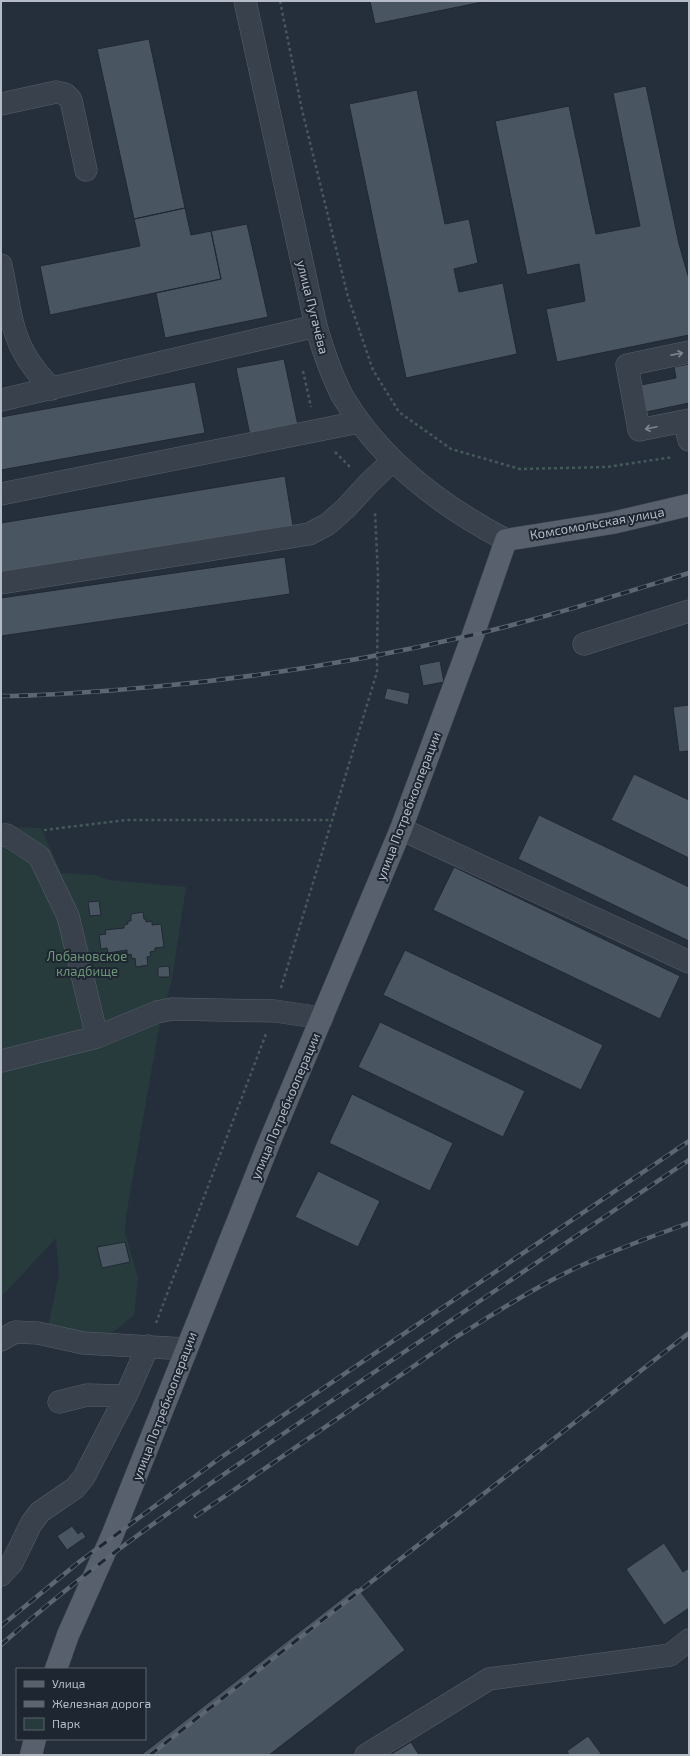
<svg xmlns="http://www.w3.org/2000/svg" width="690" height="1756" font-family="'Exo 2',sans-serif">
<rect width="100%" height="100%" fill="#252f3c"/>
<path fill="#273b3d" d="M1 827 41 828 61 873 95 875 108 880 186 887 172 978 158 1033 126 1216 125 1233 138 1278 134 1315 104 1339 47 1332 59 1275 56 1238 1 1297Z"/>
<path fill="#4a5562" stroke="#202833" d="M370 1H487L375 24Z
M149 39 185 208 134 219 97 49Z
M646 86 679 244 689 279V335L557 362 546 309 585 301 579 264 527 275 495 121 569 106 596 234 640 226 613 93Z
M417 90 445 224 469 219 478 263 454 269 459 292 503 283 517 354 406 378 349 104Z
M185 208 191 235 211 231 221 279 50 315 40 266 140 246 134 219Z
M247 224 268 317 165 338 156 293 221 279 211 231Z
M284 359 298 425 250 435 236 368Z
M689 364V403L646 412 641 385 676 378 674 367Z
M195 382 205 433 1 470V417Z
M285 476 293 526 1 574V523Z
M285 557 290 594 1 636V598Z
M440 661 444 682 423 686 419 665Z
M387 688 410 693 408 705 384 699Z
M689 705V751L679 752 673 707Z
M634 774 689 800V858L611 820Z
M539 815 689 887V941L518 859Z
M454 867 680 976 660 1019 433 910Z
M99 901 101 915 90 916 88 902Z
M143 912 144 919H146V922L152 921V925L161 924 164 947 155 948V951L150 952 151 956 147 957 148 965 136 967 135 958 132 959 131 954 127 955V950L108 953 107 948 101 949 99 935 106 934 105 930 124 928V925L128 924V921H131V914Z
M405 950 603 1045 581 1090 383 995Z
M169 966 170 977H158V967Z
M380 1022 525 1091 503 1137 358 1067Z
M352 1094 453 1143 430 1191 329 1143Z
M318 1171 380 1201 358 1247 295 1217Z
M125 1242 130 1262 102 1268 97 1247Z
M72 1526 78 1534 82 1531 86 1537 67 1550 57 1536Z
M664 1543 683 1572 689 1568V1608L664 1625 626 1569Z
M357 1587 405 1650 269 1755H141Z
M588 1736 602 1755H569L567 1751Z
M411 1742 419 1755H390Z"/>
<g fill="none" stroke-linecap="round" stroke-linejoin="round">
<defs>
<path id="minor" d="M245 1 316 326C323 350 331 375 343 397 381 461 441 506 506 540
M1 104 56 92 65 94 71 100 86 170
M1 265C7 291 10 326 22 349 30 365 41 377 52 389
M689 352 627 365 639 430 689 420
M1 400 316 326
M684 421 689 440
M1 494 359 422
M1 583 309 534 328 524 346 508 368 484 393 460
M584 644 689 611
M401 829 689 962
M1 835H7L39 856 68 916 97 1037
M1 1061 97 1037 157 1012 172 1009 275 1011 322 1018
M1 1340 15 1332 38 1333 83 1343 186 1349
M59 1402 87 1395 126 1396
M1 1575 12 1563 31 1524 40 1512 75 1488 84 1477 126 1396 148 1346
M366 1755 489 1679 670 1655 689 1640"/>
<path id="major" d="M56 1669 68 1635 112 1536 269 1143 401 829 473 635 506 540 612 523 689 505
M31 1755 35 1739"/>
</defs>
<use href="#minor" stroke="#575f6a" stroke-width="23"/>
<use href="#major" stroke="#424a55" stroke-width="23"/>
<path stroke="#45585a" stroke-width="2.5" stroke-dasharray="3 3" stroke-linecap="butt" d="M280 1 302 110 348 297 373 370 399 412 451 449 520 469 607 467 673 457
M303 371 311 407
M335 452 351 468
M44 830 126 820H331
M281 988 377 672 378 575 375 513
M156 1323 266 1034"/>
<use href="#minor" stroke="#39414c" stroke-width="22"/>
<use href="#major" stroke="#57606c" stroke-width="22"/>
<defs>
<path id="rail" d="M1 696C51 696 102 691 152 687 260 677 367 660 472 635 545 618 617 595 689 573
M196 1516 456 1337C500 1310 543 1282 589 1262 622 1247 656 1235 689 1223
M1 1626 79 1562 220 1458 689 1141
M1 1645C100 1556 214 1481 324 1406 446 1324 567 1242 689 1160
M150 1755 689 1333"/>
</defs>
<use href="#rail" stroke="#5b6573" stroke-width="4.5"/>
<use href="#rail" stroke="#1e2631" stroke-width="3" stroke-dasharray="9" stroke-linecap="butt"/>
</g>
<defs><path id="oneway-shaft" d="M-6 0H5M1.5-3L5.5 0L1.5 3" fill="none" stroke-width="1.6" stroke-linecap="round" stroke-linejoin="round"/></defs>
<g stroke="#7d8590">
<use href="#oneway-shaft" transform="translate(677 354) rotate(-11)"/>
<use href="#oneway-shaft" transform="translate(651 428) rotate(168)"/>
</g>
<g text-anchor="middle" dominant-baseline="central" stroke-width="4" stroke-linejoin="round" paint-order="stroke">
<g font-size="13" fill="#b5bcc7" stroke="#1e2631">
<text transform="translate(313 307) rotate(76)">улица Пугачёва</text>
<text transform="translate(597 523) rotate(-10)">Комсомольская улица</text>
<text transform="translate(408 806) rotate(-69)">улица Потребкооперации</text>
<text transform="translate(285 1106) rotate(-67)">улица Потребкооперации</text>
<text transform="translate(164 1406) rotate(-69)">улица Потребкооперации</text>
</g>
<g font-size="13" fill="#6d9776" stroke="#1e2631">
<text x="87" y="956">Лобановское<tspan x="87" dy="15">кладбище</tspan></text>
</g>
</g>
<rect width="690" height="1756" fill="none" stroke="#b5bcc7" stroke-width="4"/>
<rect x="16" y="1668" width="130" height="72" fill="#1e2631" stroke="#5a626d"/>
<rect x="24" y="1681" width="20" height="6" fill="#57606c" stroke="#5a626d"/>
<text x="52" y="1688" font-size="12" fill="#b5bcc7">Улица</text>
<rect x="24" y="1701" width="20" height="6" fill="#5b6573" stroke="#5a626d"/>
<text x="52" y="1708" font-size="12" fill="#b5bcc7">Железная дорога</text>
<rect x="24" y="1718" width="20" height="12" fill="#273b3d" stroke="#5a626d"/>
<text x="52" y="1728" font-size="12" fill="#b5bcc7">Парк</text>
</svg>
